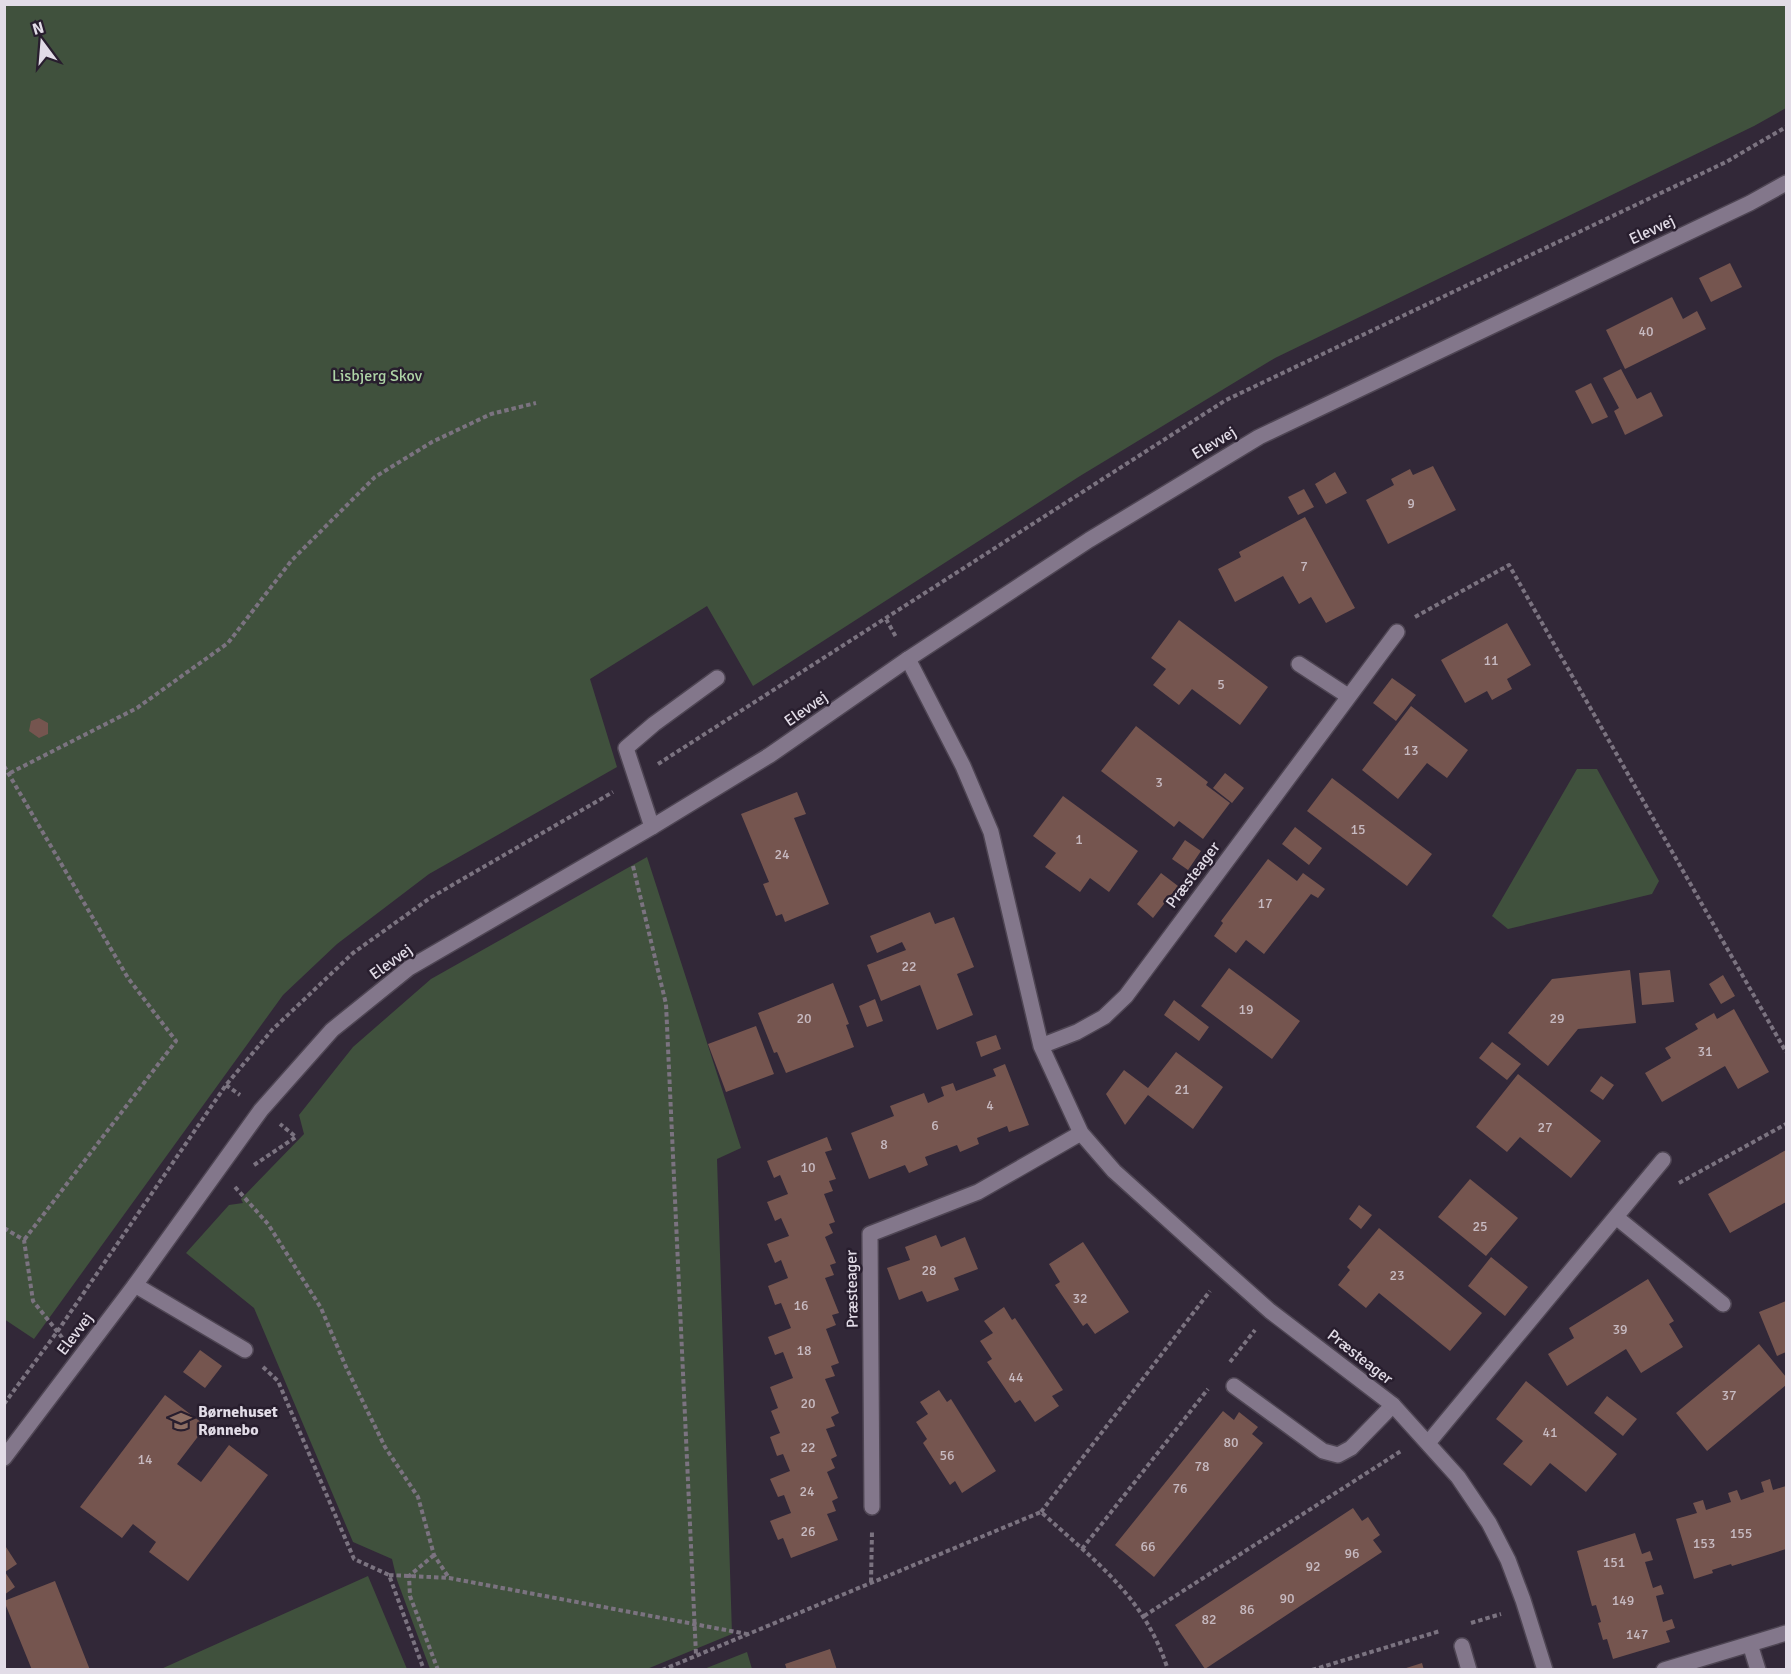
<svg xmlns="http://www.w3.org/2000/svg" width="1791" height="1674" font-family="Signika,sans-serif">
<rect width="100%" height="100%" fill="#322838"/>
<path fill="#40513d" d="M4 5H1786V108L1754 126 1275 358 1080 476 753 686 707 606 590 679 617 767 429 874 337 944 283 995 34 1339 4 1319Z
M1577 769H1597L1659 881 1652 894 1508 929 1492 916Z
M647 857 741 1148 717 1159 732 1634 647 1669H430L397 1580 392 1559 353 1542 254 1308 186 1253 229 1205 243 1203 241 1199 304 1134 299 1115 353 1047 431 979Z
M368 1576 407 1669H161Z
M747 1652 752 1669H704Z"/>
<path fill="#75554f" d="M1730 263 1742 287 1711 302 1699 278Z
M1672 297 1683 319 1697 311 1706 329 1625 369 1606 330Z
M1621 369 1637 399 1651 392 1663 416 1625 435 1614 411 1619 408 1603 378Z
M1591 383 1608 417 1592 424 1575 391Z
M1433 466 1456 510 1388 544 1366 500 1394 485 1391 479 1410 469 1413 475Z
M1335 472 1347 493 1326 504 1315 484Z
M1304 489 1314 507 1298 515 1288 497Z
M1305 517 1355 608 1326 623 1311 597 1299 604 1283 576 1235 602 1218 569 1241 557 1239 552Z
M1179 620 1268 687 1240 725 1192 689 1179 705 1153 685 1166 669 1151 658Z
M1507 623 1531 665 1507 679 1512 689 1492 700 1487 691 1465 703 1441 660Z
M1392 678 1416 695 1396 721 1373 703Z
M1411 706 1468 750 1447 778 1427 763 1398 799 1362 770Z
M39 718 48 723V734L39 738 29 731 31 721Z
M1136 726 1208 782 1206 785 1230 803 1203 839 1179 821 1174 827 1101 771Z
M1225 773 1244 788 1232 803 1213 788Z
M1332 778 1432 854 1407 886 1307 811Z
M797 792 806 814 794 818 829 904 785 922 782 914 776 916 763 884 769 882 741 814Z
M1063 796 1138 851 1109 892 1090 878 1080 892 1045 867 1056 853 1033 836Z
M1295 827 1322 848 1309 865 1282 844Z
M1185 840 1201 851 1188 870 1172 859Z
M1268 859 1297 881 1303 873 1325 889 1318 898 1311 894 1264 954 1246 940 1236 953 1214 936 1223 923 1221 921Z
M1161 873 1178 886 1153 918 1137 904Z
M930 912 935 924 954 917 974 967 957 974 973 1015 937 1030 920 985 881 1001 867 965 906 950 902 942 877 953 870 936Z
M1229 968 1300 1021 1272 1059 1201 1006Z
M1630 970 1636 1023 1578 1029 1548 1066 1508 1033 1552 979Z
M1670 970 1674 1002 1642 1005 1639 973Z
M1723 975 1735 996 1721 1004 1709 984Z
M833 983 849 1024 846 1025 854 1047 786 1073 777 1052 774 1053 758 1013Z
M875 999 883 1021 867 1027 859 1006Z
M1174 1000 1209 1027 1199 1041 1164 1015Z
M1734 1009 1769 1072 1738 1089 1725 1066 1662 1102 1645 1073 1671 1058 1665 1048 1698 1029 1695 1024 1714 1013 1717 1019Z
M756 1026 774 1074 726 1092 708 1044Z
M996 1035 1001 1049 981 1057 976 1042Z
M1492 1042 1521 1064 1507 1080 1479 1058Z
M1176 1052 1223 1087 1193 1129 1148 1095 1125 1125 1106 1094 1124 1070 1148 1088Z
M1005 1064 1029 1125 1009 1132 1007 1126 977 1138 979 1144 960 1152 957 1145 925 1157 928 1165 909 1173 905 1165 869 1179 851 1133 894 1116 890 1106 924 1093 928 1103 944 1096 941 1087 953 1083 956 1091 996 1076 993 1069Z
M1518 1074 1601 1141 1571 1178 1520 1137 1507 1152 1476 1127Z
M1601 1076 1614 1085 1603 1100 1590 1091Z
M827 1137 832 1150 825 1152 836 1179 829 1181 833 1191 824 1194 835 1222 829 1224 833 1233 825 1237 836 1263 830 1265 834 1275 825 1278 839 1313 832 1315 836 1325 826 1329 839 1363 831 1366 835 1376 825 1379 839 1413 831 1417 835 1426 826 1429 837 1456 831 1459 835 1468 827 1472 838 1498 832 1501 836 1511 827 1514 838 1540 791 1558 783 1538 778 1540 770 1521 791 1513 784 1495 778 1497 770 1479 790 1471 783 1454 777 1456 770 1437 780 1433 771 1411 778 1408 770 1387 793 1378 783 1352 775 1355 768 1337 791 1328 781 1303 775 1305 768 1286 788 1278 781 1260 775 1263 767 1244 789 1236 781 1218 775 1221 767 1202 788 1194 780 1175 774 1178 767 1161Z
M1786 1150V1202L1730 1233 1708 1194Z
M1470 1179 1518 1218 1486 1256 1438 1217Z
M1359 1205 1372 1215 1361 1229 1349 1219Z
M1379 1228 1482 1313 1450 1351 1379 1293 1366 1308 1338 1285 1350 1270 1347 1267Z
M936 1235 941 1247 965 1237 978 1269 954 1278 959 1290 927 1302 922 1291 899 1300 887 1268 910 1260 905 1247Z
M1083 1242 1129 1312 1095 1334 1087 1323 1083 1326 1055 1285 1060 1282 1049 1264Z
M1491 1257 1528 1287 1505 1316 1468 1286Z
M1648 1279 1674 1321 1669 1324 1683 1347 1641 1373 1626 1349 1567 1386 1548 1354 1574 1338 1569 1328Z
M1786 1301V1352L1777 1356 1759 1312Z
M1004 1307 1012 1320 1015 1318 1063 1390 1052 1396 1059 1406 1035 1422 1020 1400 1015 1403 987 1362 992 1359 980 1341 993 1333 984 1321Z
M1759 1344 1786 1377V1385L1707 1451 1676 1413Z
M200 1350 222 1366 205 1388 183 1372Z
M1526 1381 1617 1454 1586 1492 1550 1463 1531 1486 1503 1464 1523 1441 1496 1419Z
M939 1390 947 1402 951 1399 996 1471 962 1493 955 1481 950 1485 923 1443 927 1439 916 1422 928 1414 920 1402Z
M165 1395 206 1426 177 1464 201 1482 229 1445 268 1475 188 1581 149 1552 156 1542 133 1524 122 1538 80 1507Z
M1607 1396 1637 1419 1623 1436 1594 1413Z
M1223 1411 1234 1420 1239 1412 1258 1427 1252 1434 1263 1443 1154 1577 1115 1545Z
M1770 1479 1773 1490 1786 1486V1549L1732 1566 1731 1564 1712 1570 1713 1573 1694 1579 1676 1519 1697 1513 1693 1503 1703 1500 1706 1510 1731 1502 1728 1493 1737 1490 1741 1500 1764 1492 1761 1482Z
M1353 1508 1362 1521 1368 1517 1380 1535 1373 1540 1382 1552 1205 1669 1175 1625Z
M1635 1533 1642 1554 1650 1551 1653 1560 1645 1562 1653 1588 1661 1585 1664 1594 1656 1596 1663 1622 1672 1619 1675 1628 1666 1631 1670 1642 1613 1659 1607 1639 1603 1640 1598 1623 1601 1622 1596 1605 1592 1606 1577 1551Z
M4 1544 17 1564 5 1572 15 1587 4 1595Z
M55 1581 90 1670H32L4 1601Z
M830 1649 837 1670H787L785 1664Z
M1422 1663 1424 1670H1403V1669Z"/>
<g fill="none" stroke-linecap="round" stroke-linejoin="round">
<defs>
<path id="lane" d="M652 827 626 748 654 724 717 678
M135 1285 245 1350
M1234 1386 1323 1451 1338 1455 1351 1448 1393 1405
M1750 1644 1758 1670
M1462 1646 1469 1670
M1664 1670 1786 1633"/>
<path id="street" d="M908 659 963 766 991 832 1041 1046 1081 1133 1114 1171 1225 1271 1270 1311 1393 1405 1458 1477 1489 1523 1508 1560 1523 1600 1545 1670
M1299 664 1348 696
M1041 1046 1077 1032 1104 1017 1126 996 1397 632
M1616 1217 1723 1304
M1428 1443 1663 1160
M872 1507 870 1234 978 1192 1081 1133"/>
<path id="secondary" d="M4 1458 135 1285 261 1110 332 1030 409 968 652 827 770 755 908 659 1089 540 1259 437 1750 203 1786 183"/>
</defs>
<use href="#lane" stroke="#4e4553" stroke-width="18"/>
<use href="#street" stroke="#4e4553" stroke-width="18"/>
<use href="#secondary" stroke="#4e4553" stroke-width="18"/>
<path stroke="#7b7380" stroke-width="4" stroke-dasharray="4.5 3" stroke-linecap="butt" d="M1415 617 1509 565 1786 1052
M886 619 896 637
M658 764 1226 400 1726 162 1786 127
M4 766 128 978 176 1041 24 1240
M10 773 137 708 228 643 292 560 375 477 432 442 491 414 536 403
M633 866 666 1004 696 1655
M226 1085 240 1095
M254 1165 296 1137 280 1124
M1679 1183 1786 1124
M235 1187 268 1224 321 1308 346 1367 385 1447 418 1497 434 1555 449 1578
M4 1228 24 1240 33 1301 64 1340
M1230 1362 1255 1330
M263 1367 278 1381 354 1559 389 1575 424 1670
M4 1404 57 1332 226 1085 272 1030 353 953 430 898 613 792
M1041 1512 1210 1291
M1082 1549 1208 1389
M434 1555 409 1576 410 1596 438 1670
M389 1575 449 1578 747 1634
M871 1582 872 1532
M1144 1616 1401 1451
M1471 1623 1501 1614
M662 1670 1041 1512C1095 1561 1145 1597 1168 1670
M1312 1670 1440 1631"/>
<use href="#lane" stroke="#83778b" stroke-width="15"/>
<use href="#street" stroke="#83778b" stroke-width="15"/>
<use href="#secondary" stroke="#83778b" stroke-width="15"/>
</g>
<defs>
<symbol id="school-bare" viewBox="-9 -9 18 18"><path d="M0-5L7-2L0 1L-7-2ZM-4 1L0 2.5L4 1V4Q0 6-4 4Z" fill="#8d6e63" stroke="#281e2e" stroke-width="2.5" paint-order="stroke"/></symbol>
</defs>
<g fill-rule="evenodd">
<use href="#school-bare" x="166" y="1406" width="30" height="30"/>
</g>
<g text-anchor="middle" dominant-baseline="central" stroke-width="5" stroke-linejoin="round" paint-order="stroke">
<g font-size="14" fill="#c7bac1">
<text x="1646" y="331">40</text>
<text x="1411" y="503">9</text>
<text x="1304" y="566">7</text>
<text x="1491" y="660">11</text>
<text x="1221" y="684">5</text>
<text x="1411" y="750">13</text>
<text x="1159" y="782">3</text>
<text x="1358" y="829">15</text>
<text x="1079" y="839">1</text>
<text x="782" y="854">24</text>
<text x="1265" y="903">17</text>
<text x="909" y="966">22</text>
<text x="1246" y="1009">19</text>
<text x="804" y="1018">20</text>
<text x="1557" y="1018">29</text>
<text x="1705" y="1051">31</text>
<text x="1182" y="1089">21</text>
<text x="990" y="1105">4</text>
<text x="935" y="1125">6</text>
<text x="1545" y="1127">27</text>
<text x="884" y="1144">8</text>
<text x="808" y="1167">10</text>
<text x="1480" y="1226">25</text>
<text x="929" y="1270">28</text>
<text x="1397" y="1275">23</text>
<text x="1080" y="1298">32</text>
<text x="801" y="1305">16</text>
<text x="1620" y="1329">39</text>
<text x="804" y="1350">18</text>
<text x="1016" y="1377">44</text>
<text x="1729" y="1395">37</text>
<text x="808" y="1403">20</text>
<text x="1550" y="1432">41</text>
<text x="1231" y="1442">80</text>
<text x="808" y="1447">22</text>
<text x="947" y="1455">56</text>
<text x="145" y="1459">14</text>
<text x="1202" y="1466">78</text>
<text x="1180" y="1488">76</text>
<text x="807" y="1491">24</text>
<text x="808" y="1531">26</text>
<text x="1741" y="1533">155</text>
<text x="1704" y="1543">153</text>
<text x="1148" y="1546">66</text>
<text x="1352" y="1553">96</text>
<text x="1614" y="1562">151</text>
<text x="1313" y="1566">92</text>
<text x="1287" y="1598">90</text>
<text x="1623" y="1600">149</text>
<text x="1247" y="1609">86</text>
<text x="1209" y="1619">82</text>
<text x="1637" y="1634">147</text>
</g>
<g font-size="16" fill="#e2dce7" stroke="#281e2e">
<text transform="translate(1652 230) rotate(-25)">Elevvej</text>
<text transform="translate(1214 443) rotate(-31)">Elevvej</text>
<text transform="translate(806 709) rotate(-35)">Elevvej</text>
<text transform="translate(1193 875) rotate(-53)">Præsteager</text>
<text transform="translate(391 962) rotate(-36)">Elevvej</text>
<text transform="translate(852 1289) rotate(-91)">Præsteager</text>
<text transform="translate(75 1334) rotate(-53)">Elevvej</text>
<text transform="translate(1360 1357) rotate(38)">Præsteager</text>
</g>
<g font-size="16" fill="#aed4a6" stroke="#281e2e">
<text x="377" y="376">Lisbjerg Skov</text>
</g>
<g font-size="16" font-weight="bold" fill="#e2dce7" stroke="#281e2e" text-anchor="start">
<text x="198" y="1412">Børnehuset<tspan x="198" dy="18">Rønnebo</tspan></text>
</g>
</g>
<rect width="1791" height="1674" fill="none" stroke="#e2dce7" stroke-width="12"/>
<g transform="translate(42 42) rotate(344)" stroke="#281e2e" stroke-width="4.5" paint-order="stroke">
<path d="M0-4.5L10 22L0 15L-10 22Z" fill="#e2dce7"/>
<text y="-9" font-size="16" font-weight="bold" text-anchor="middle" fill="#e2dce7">N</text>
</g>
</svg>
